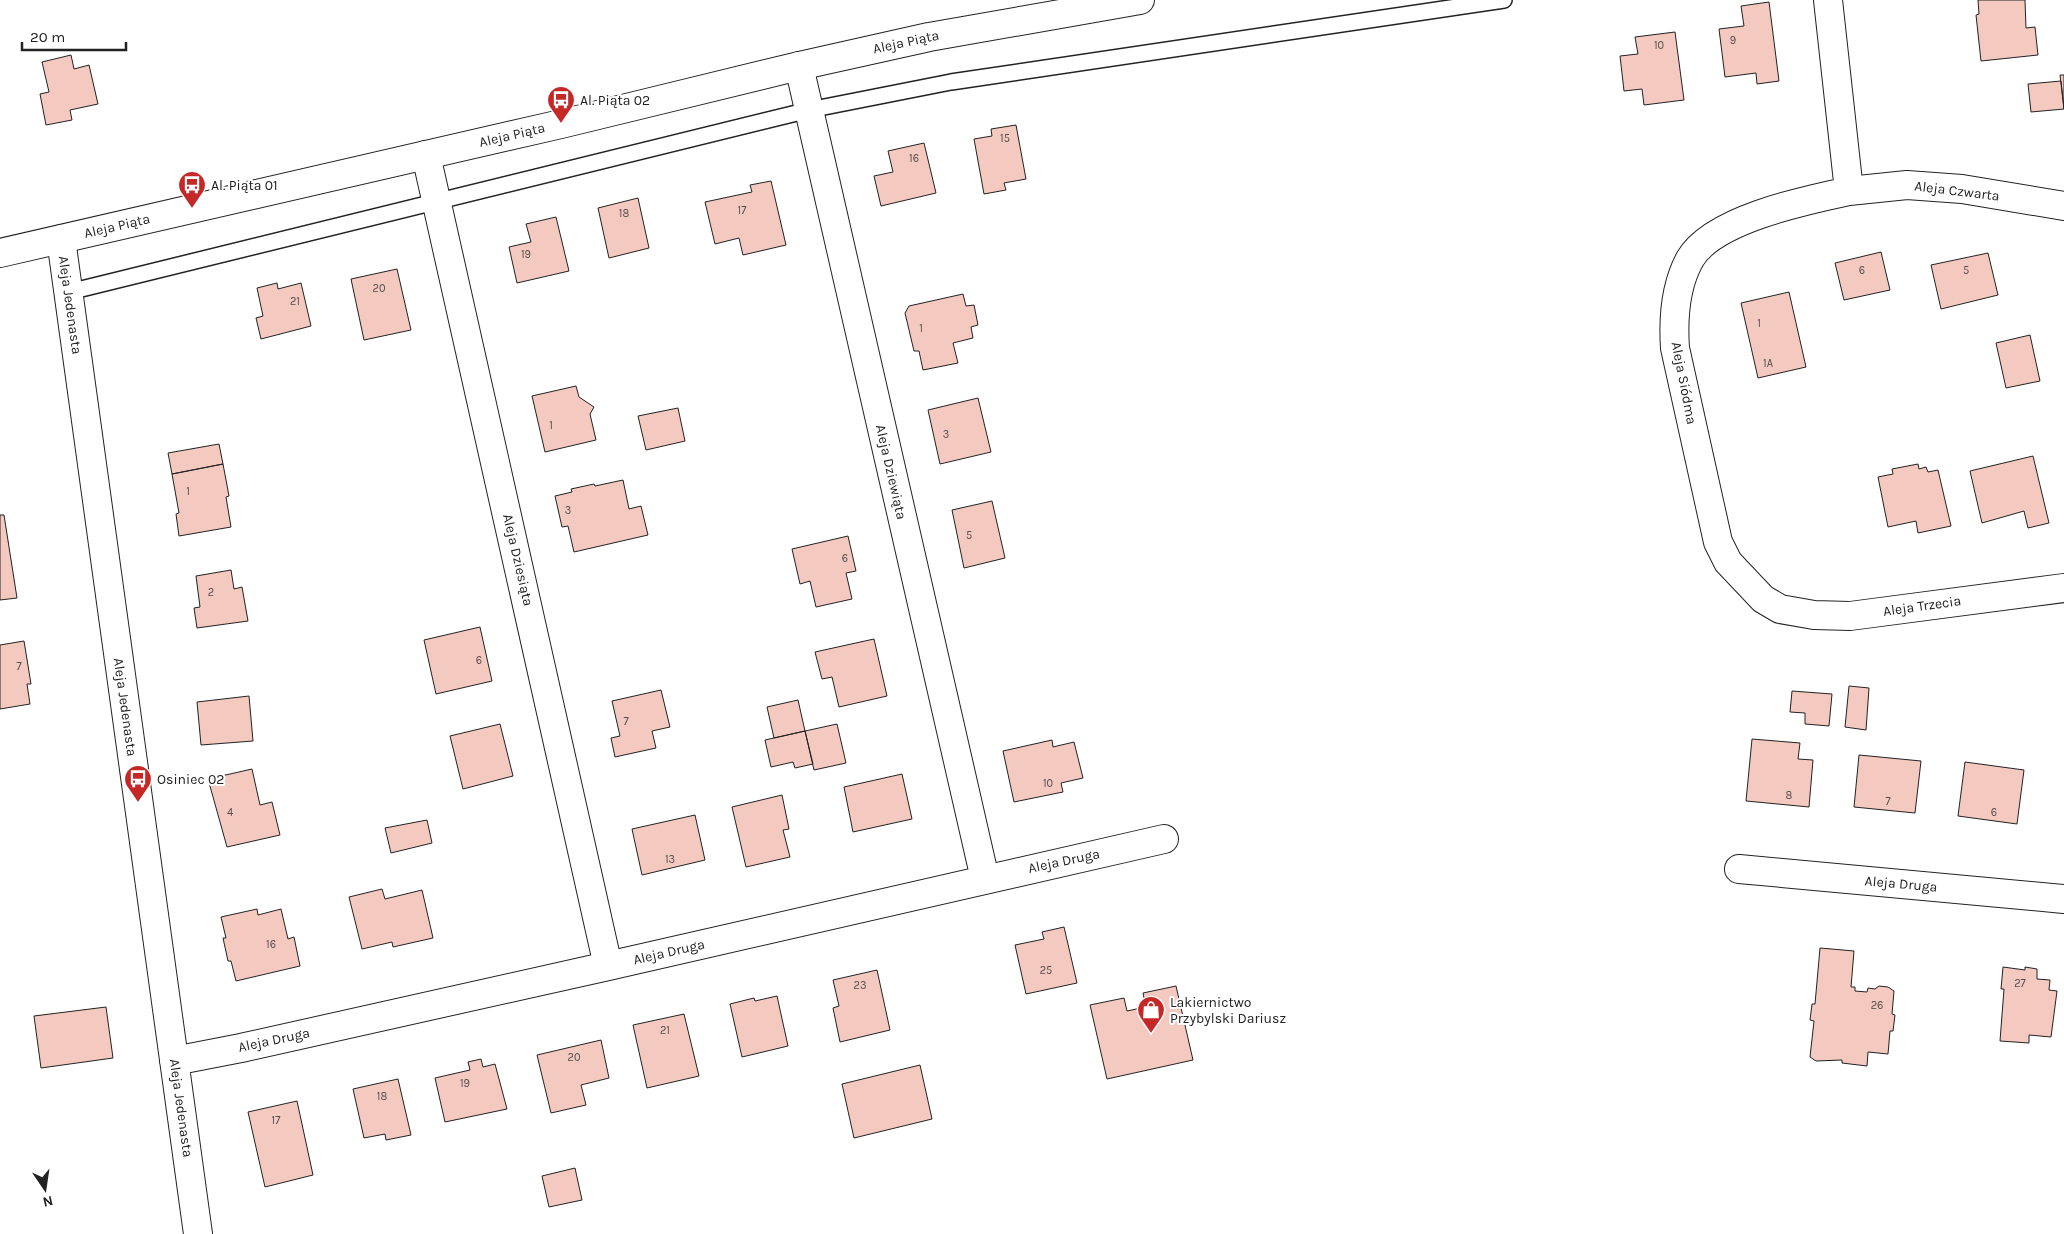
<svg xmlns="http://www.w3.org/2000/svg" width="2064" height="1234" font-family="Karla,sans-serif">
<rect width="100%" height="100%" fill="#fff"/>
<path fill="#f3c9c0" stroke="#222" d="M1978 0H2025L2026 28 2035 27 2038 55 1981 61 1976 15 1979 14Z
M1769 2 1779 81 1757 84 1756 73 1725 77 1719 29 1744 26 1741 6Z
M1675 32 1684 100 1644 105 1642 89 1624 91 1620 56 1638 54 1635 37Z
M71 55 74 69 89 65 98 104 70 110 72 120 46 125 40 94 49 92 42 62Z
M2060 75H2064V109Z
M2061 81 2064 109 2031 112 2028 84Z
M1016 125 1026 179 1004 183 1006 190 984 194 974 139 992 136 991 129Z
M924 143 936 193 881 206 874 176 893 172 888 151Z
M771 181 786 245 743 255 739 238 715 244 705 202 752 192 750 185Z
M638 198 649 248 609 258 598 208Z
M556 217 569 271 517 283 509 247 531 242 526 224Z
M1881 252 1890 290 1844 300 1835 263Z
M1988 253 1998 295 1941 309 1931 265Z
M397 269 411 330 364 340 351 279Z
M277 283 278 289 301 283 311 326 261 339 256 318 263 316 257 288Z
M1789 292 1806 367 1758 378 1741 303Z
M963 294 966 306 974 305 978 325 971 327 973 338 953 343 958 363 923 370 919 351H914L905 313 909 306Z
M2030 335 2040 381 2006 388 1996 343Z
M576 386 579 397 594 407 590 414 596 440 545 452 532 396Z
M978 398 991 452 940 464 928 410Z
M678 408 685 441 646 450 638 416Z
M219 444 223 464 172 474 168 453Z
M2033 456 2049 523 2028 528 2024 511 1982 523 1970 471Z
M223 464 229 496 226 497 231 527 179 536 176 514 179 513 172 474Z
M1918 464 1919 469 1926 467 1928 472 1938 470 1951 526 1918 533 1916 521 1888 527 1878 477 1893 474 1892 469Z
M623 480 629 509 641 506 648 535 574 552 568 526 562 527 555 496 572 492 571 489 594 484 595 486Z
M992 501 1005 558 964 568 952 510Z
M0 515H4L17 598 0 600Z
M848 536 856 571 846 573 852 599 816 607 810 581 800 584 792 549Z
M231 570 234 589 242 587 248 621 197 628 194 608 200 607 196 576Z
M480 627 492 681 436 694 424 640Z
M874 639 887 696 839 707 832 677 822 679 815 652Z
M24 641 31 684H27L30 704 0 709V645Z
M1849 686 1869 688 1866 730 1845 727Z
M661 690 670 727 652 731 656 748 615 757 611 738 620 736 612 701Z
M1792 691 1832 694 1829 726 1805 724V713L1790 712Z
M249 696 253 741 201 745 197 702Z
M798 700 805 731 774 738 767 707Z
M500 724 513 776 463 789 450 736Z
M837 724 846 763 814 770 805 731Z
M805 731 813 764 795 768 793 762 771 767 765 740Z
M1752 739 1800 743 1798 759 1813 760 1809 807 1746 801Z
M1052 740 1053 747 1074 742 1083 778 1061 783 1063 792 1014 802 1003 751Z
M1859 755 1921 761 1915 813 1854 807Z
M1965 762 2024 770 2017 824 1958 816Z
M252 769 260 805 272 802 280 835 227 847 208 779Z
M902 774 912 819 853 832 844 787Z
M782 795 789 829 783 830 790 857 746 867 732 807Z
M695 815 705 860 642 875 632 829Z
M427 820 432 843 391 853 385 828Z
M382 889 385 899 422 890 433 938 393 947 392 942 362 949 349 897Z
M257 909 258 915 281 909 288 939 294 937 300 966 236 981 231 961H228L223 938H226L221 917Z
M1064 927 1077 983 1026 994 1015 945 1044 939 1042 932Z
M1820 948 1854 951 1851 987H1855V991L1867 992 1868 988 1875 989 1879 986 1888 987 1894 991 1892 1014 1895 1015 1893 1031H1890L1888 1054 1868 1052 1867 1066 1842 1063V1060L1816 1061 1810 1057 1814 1021 1810 1020 1812 1004H1815Z
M2003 967 2025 970V967L2037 969V979L2050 980 2049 990 2057 991 2051 1037 2029 1035V1043L2000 1041 2004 989H2001Z
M877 970 890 1030 840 1042 833 1008 839 1006 833 980Z
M1176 986 1193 1060 1107 1079 1090 1005 1124 998 1127 1011 1146 1007 1143 993Z
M777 996 788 1046 742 1057 730 1004 754 998 755 1001Z
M106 1007 113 1058 41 1068 34 1016Z
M684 1014 699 1076 647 1088 633 1025Z
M601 1040 609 1078 581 1085 586 1105 551 1113 537 1055Z
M481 1059 483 1067 495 1064 507 1109 445 1122 435 1078 470 1070 468 1062Z
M920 1065 932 1119 854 1138 842 1084Z
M398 1079 411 1135 386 1140 385 1134 364 1138 353 1089Z
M297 1101 313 1175 265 1187 248 1112Z
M575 1168 582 1200 549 1207 542 1176Z"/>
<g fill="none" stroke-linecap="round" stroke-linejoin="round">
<defs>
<path id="service" d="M69 292 809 110 951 82 1504 0"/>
<path id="minor" d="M1828 0 1849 191C1807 200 1713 219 1690 259 1675 286 1673 318 1675 348L1718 542 1728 562 1763 599 1780 609 1814 615 1850 616 2064 588
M799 66 985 879
M426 155 608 966
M1849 191 1907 185 1962 189 2064 206
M61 239 198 1234
M1739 869 2064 899
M174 1061 241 1048 608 966 1164 839"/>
<path id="tertiary" d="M0 253 561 124 799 66 929 37 1140 0"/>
</defs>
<use href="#service" stroke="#222" stroke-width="18"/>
<use href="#minor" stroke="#222" stroke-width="30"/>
<use href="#tertiary" stroke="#222" stroke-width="30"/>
<use href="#service" stroke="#fff" stroke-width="15"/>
<use href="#minor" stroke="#fff" stroke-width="28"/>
<use href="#tertiary" stroke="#fff" stroke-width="28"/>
</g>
<defs>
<symbol id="bus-pin" viewBox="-11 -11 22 30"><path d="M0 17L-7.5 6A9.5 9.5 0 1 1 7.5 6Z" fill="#c62828" stroke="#fff"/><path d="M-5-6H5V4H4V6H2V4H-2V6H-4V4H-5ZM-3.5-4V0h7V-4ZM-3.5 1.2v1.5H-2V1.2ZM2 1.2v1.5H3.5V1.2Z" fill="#fff"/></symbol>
<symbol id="shop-pin" viewBox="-11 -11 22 30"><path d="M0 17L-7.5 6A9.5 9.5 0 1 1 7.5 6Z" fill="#c62828" stroke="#fff"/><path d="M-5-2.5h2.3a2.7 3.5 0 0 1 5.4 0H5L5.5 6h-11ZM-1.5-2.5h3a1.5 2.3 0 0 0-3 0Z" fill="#fff"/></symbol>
</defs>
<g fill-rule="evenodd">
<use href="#bus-pin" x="545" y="84" width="32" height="43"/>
<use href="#bus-pin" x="176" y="169" width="32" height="43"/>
<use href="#bus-pin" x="122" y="763" width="32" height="43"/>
<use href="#shop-pin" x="1135" y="994" width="32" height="43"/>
</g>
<g text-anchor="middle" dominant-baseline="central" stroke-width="4" stroke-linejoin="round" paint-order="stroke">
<g font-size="11" fill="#564c4a">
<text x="1733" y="40">9</text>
<text x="1659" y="45">10</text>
<text x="1005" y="138">15</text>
<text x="914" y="158">16</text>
<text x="742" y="210">17</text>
<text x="624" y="213">18</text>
<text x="526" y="254">19</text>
<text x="1862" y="270">6</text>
<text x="1966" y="270">5</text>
<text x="379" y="288">20</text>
<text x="295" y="301">21</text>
<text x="1759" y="323">1</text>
<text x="921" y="328">1</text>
<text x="1768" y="363">1A</text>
<text x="551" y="425">1</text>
<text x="946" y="434">3</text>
<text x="188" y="491">1</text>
<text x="568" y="510">3</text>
<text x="969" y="535">5</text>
<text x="845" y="558">6</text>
<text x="211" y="592">2</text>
<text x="479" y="660">6</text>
<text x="19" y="666">7</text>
<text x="626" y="721">7</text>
<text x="1048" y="783">10</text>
<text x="1789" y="795">8</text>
<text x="1888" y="801">7</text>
<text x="230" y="812">4</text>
<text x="1994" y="812">6</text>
<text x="670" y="859">13</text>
<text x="271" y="944">16</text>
<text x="1046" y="970">25</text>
<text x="2020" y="983">27</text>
<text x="860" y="985">23</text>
<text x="1877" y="1005">26</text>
<text x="665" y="1030">21</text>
<text x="574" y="1057">20</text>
<text x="465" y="1083">19</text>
<text x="382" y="1096">18</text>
<text x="276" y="1120">17</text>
</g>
<g font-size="14" fill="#222" stroke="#fff">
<text transform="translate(906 42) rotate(-12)">Aleja Piąta</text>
<text transform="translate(512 135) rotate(-13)">Aleja Piąta</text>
<text transform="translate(1957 191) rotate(7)">Aleja Czwarta</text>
<text transform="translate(117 226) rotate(-13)">Aleja Piąta</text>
<text transform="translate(70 305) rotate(82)">Aleja Jedenasta</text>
<text transform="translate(1684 383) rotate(79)">Aleja Siódma</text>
<text transform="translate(891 472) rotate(77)">Aleja Dziewiąta</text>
<text transform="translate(518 560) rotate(77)">Aleja Dziesiąta</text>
<text transform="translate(1922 606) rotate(-8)">Aleja Trzecia</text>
<text transform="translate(125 707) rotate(82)">Aleja Jedenasta</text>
<text transform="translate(1064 861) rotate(-12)">Aleja Druga</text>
<text transform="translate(1901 884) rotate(5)">Aleja Druga</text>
<text transform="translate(669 952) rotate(-13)">Aleja Druga</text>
<text transform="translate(274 1040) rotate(-12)">Aleja Druga</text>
<text transform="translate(181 1108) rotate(82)">Aleja Jedenasta</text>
</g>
<g font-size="14" fill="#222" stroke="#fff" text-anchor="start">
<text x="580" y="100">Al. Piąta 02</text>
<text x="211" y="185">Al. Piąta 01</text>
<text x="157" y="779">Osiniec 02</text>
<text x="1170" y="1002">Lakiernictwo<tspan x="1170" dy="16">Przybylski Dariusz</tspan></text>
</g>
</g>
<g transform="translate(45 1189) rotate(167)" stroke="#ffffff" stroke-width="4" paint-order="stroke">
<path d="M0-4L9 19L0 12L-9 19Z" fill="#222222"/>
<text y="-8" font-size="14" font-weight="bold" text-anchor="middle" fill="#222222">N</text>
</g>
<path d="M22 42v8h104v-8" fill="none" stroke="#222222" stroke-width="2.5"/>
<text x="30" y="42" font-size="15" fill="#222222" stroke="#ffffff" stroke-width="4" paint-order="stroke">20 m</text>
</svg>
